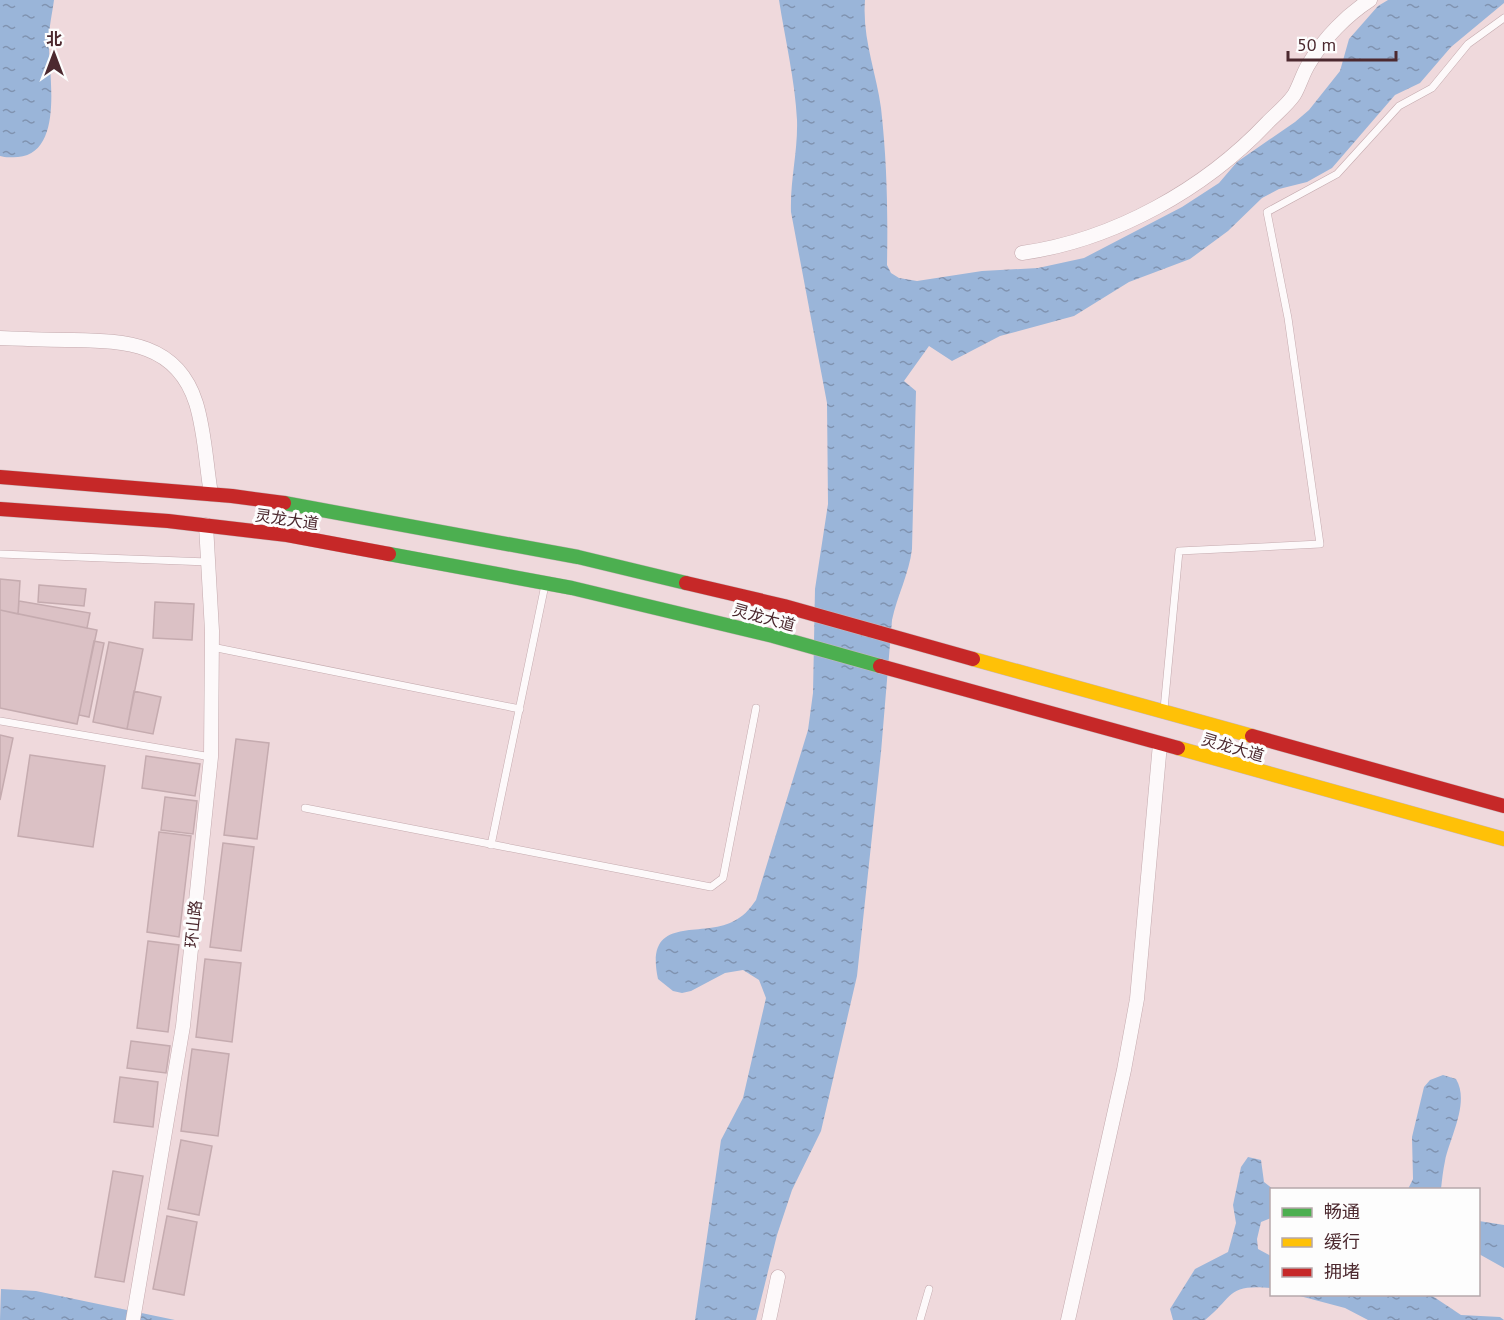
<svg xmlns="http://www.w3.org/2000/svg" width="1504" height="1320" font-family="'PT Sans','Noto Sans SC',sans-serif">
<defs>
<pattern id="water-ripples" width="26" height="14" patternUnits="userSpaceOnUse" patternTransform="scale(1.5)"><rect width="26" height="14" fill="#9ab5d9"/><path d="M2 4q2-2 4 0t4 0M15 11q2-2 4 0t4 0" fill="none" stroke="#8093b0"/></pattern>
</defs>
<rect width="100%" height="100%" fill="#efd9dc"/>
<path fill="url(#water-ripples)" d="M0 0H54C52 15 48 31 49 46 49 75 64 153 18 157 12 157 6 158 0 156Z
M779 0H865C862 38 876 71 881 108 887 161 888 212 887 265L891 273 899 278 917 281 982 271 1038 268 1084 258 1182 207 1219 183 1237 162 1295 122 1309 110 1340 71 1349 39 1378 6 1388 0H1504V3L1451 47 1420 83 1395 95 1332 168 1307 182 1279 189 1262 198 1228 231 1190 259 1129 282 1074 316 1000 336 952 361 929 346 904 381 916 391 912 549C909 574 897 596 892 620L881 752 857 976 821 1131 792 1190 777 1235 756 1320H695L721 1140 743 1098 766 998 759 980 743 970 725 973 691 991 682 993 673 991 658 979C644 914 700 938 732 922 743 917 749 910 756 900L808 730 813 693 815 589 828 504 827 403 791 212C790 179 798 152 797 120 795 80 785 39 779 0Z
M1443 1075 1456 1079C1470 1102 1450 1137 1445 1161 1443 1170 1442 1180 1441 1189H1408L1413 1179 1412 1137 1424 1087 1430 1080Z
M1248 1157 1261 1160 1264 1182 1273 1189 1271 1218 1261 1222 1257 1239 1258 1249 1271 1256V1288C1226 1284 1234 1297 1205 1320H1173L1170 1309 1195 1269 1228 1252 1236 1223 1233 1205 1241 1167Z
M1479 1221 1504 1225V1268L1479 1254Z
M1 1289 36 1291 175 1320H0Z
M1296 1295H1431L1461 1315 1500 1317 1504 1320H1368L1345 1308Z"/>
<path fill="#dbc1c5" stroke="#c5abaf" stroke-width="1.5" d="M0 579 20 581 18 614 0 610Z
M39 585 86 589 84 606 38 602Z
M19 601 90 613 87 628 18 614Z
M155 602 194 604 192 640 153 638Z
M0 610 97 630 77 724 0 708Z
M94 641 104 643 89 717 79 715Z
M109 642 143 649 127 729 93 722Z
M134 691 161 697 153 734 127 729Z
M0 735 13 738 0 800Z
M236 739 269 743 257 839 224 835Z
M30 755 105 766 93 847 18 836Z
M146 756 200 764 195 796 142 788Z
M165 797 197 801 193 834 161 830Z
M159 832 191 836 179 937 147 932Z
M223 843 254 847 241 951 210 947Z
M148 941 179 945 168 1032 137 1028Z
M205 959 241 963 232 1042 196 1037Z
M131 1041 170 1046 166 1073 127 1068Z
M192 1049 229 1054 218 1136 181 1131Z
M120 1077 158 1082 153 1127 114 1122Z
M181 1140 212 1146 199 1215 168 1209Z
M113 1171 143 1176 124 1282 95 1277Z
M167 1216 197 1222 184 1295 153 1289Z"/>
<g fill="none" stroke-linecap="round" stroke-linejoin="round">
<defs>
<path id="lane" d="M0 554 208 562
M212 647 520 709
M1164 709 1179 551 1320 544 1288 318 1267 212 1337 174 1399 106 1432 88 1468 44 1504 18
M0 721 211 757
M305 808 711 887 723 878 756 708
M491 845 545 585
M920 1320 929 1289"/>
<path id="street" d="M1022 253C1114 240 1205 189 1268 122 1277 113 1287 105 1294 95 1300 85 1303 72 1310 62 1324 38 1347 15 1370 0
M0 338C24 339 49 340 73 340 126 341 177 343 196 403 205 432 206 464 211 494
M133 1320 183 1026 211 757 212 631 206 525
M769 1320 778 1277
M1068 1320 1124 1070 1137 999 1160 744"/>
<path id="fast" d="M284 503 578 557 686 583
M389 554 572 588 773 636 880 666"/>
<path id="slow" d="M973 659 1252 736
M1178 748 1504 839"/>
<path id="jam" d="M0 477 232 496 284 503
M0 509 168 521 287 535 389 554
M686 583 784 606 973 659
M880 666 1178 748
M1252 736 1504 806"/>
</defs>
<use href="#lane" stroke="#c4aaae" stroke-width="8"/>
<use href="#street" stroke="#c4aaae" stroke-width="15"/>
<use href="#fast" stroke="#c8b7b9" stroke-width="15"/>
<use href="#slow" stroke="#c8b7b9" stroke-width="15"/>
<use href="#jam" stroke="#c8b7b9" stroke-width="15"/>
<use href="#lane" stroke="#fdf9fa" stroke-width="7"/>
<use href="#street" stroke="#fdf9fa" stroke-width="14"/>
<use href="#fast" stroke="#4caf50" stroke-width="14"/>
<use href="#slow" stroke="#ffc107" stroke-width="14"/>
<use href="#jam" stroke="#c62828" stroke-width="14"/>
</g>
<g text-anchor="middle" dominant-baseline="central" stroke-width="6" stroke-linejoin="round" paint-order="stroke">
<g font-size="16" fill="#4c292f" stroke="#fdfdfd">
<text transform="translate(287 519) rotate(8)">灵龙大道</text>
<text transform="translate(764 617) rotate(15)">灵龙大道</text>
<text transform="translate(1233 747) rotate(16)">灵龙大道</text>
<text transform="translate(193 924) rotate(-84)">环山路</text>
</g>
</g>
<rect x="1270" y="1188" width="210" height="108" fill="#fdfdfd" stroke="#b6a8ab" stroke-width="1.5"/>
<rect x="1282" y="1208" width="30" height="9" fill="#4caf50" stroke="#b6a8ab" stroke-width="1.5"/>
<text x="1324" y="1218" font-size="18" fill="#4c292f">畅通</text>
<rect x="1282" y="1238" width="30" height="9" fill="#ffc107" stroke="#b6a8ab" stroke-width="1.5"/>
<text x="1324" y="1248" font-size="18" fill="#4c292f">缓行</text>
<rect x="1282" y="1268" width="30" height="9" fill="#c62828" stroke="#b6a8ab" stroke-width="1.5"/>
<text x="1324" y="1278" font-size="18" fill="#4c292f">拥堵</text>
<g transform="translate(54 54)" stroke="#fdfdfd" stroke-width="4.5" paint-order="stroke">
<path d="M0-4.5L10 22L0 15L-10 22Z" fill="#4c292f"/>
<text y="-9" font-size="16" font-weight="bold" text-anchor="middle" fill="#4c292f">北</text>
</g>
<path d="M1288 51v9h108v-9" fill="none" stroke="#4c292f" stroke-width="3"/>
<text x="1297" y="51" font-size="18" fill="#4c292f" stroke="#fdfdfd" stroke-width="4.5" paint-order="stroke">50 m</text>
</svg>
